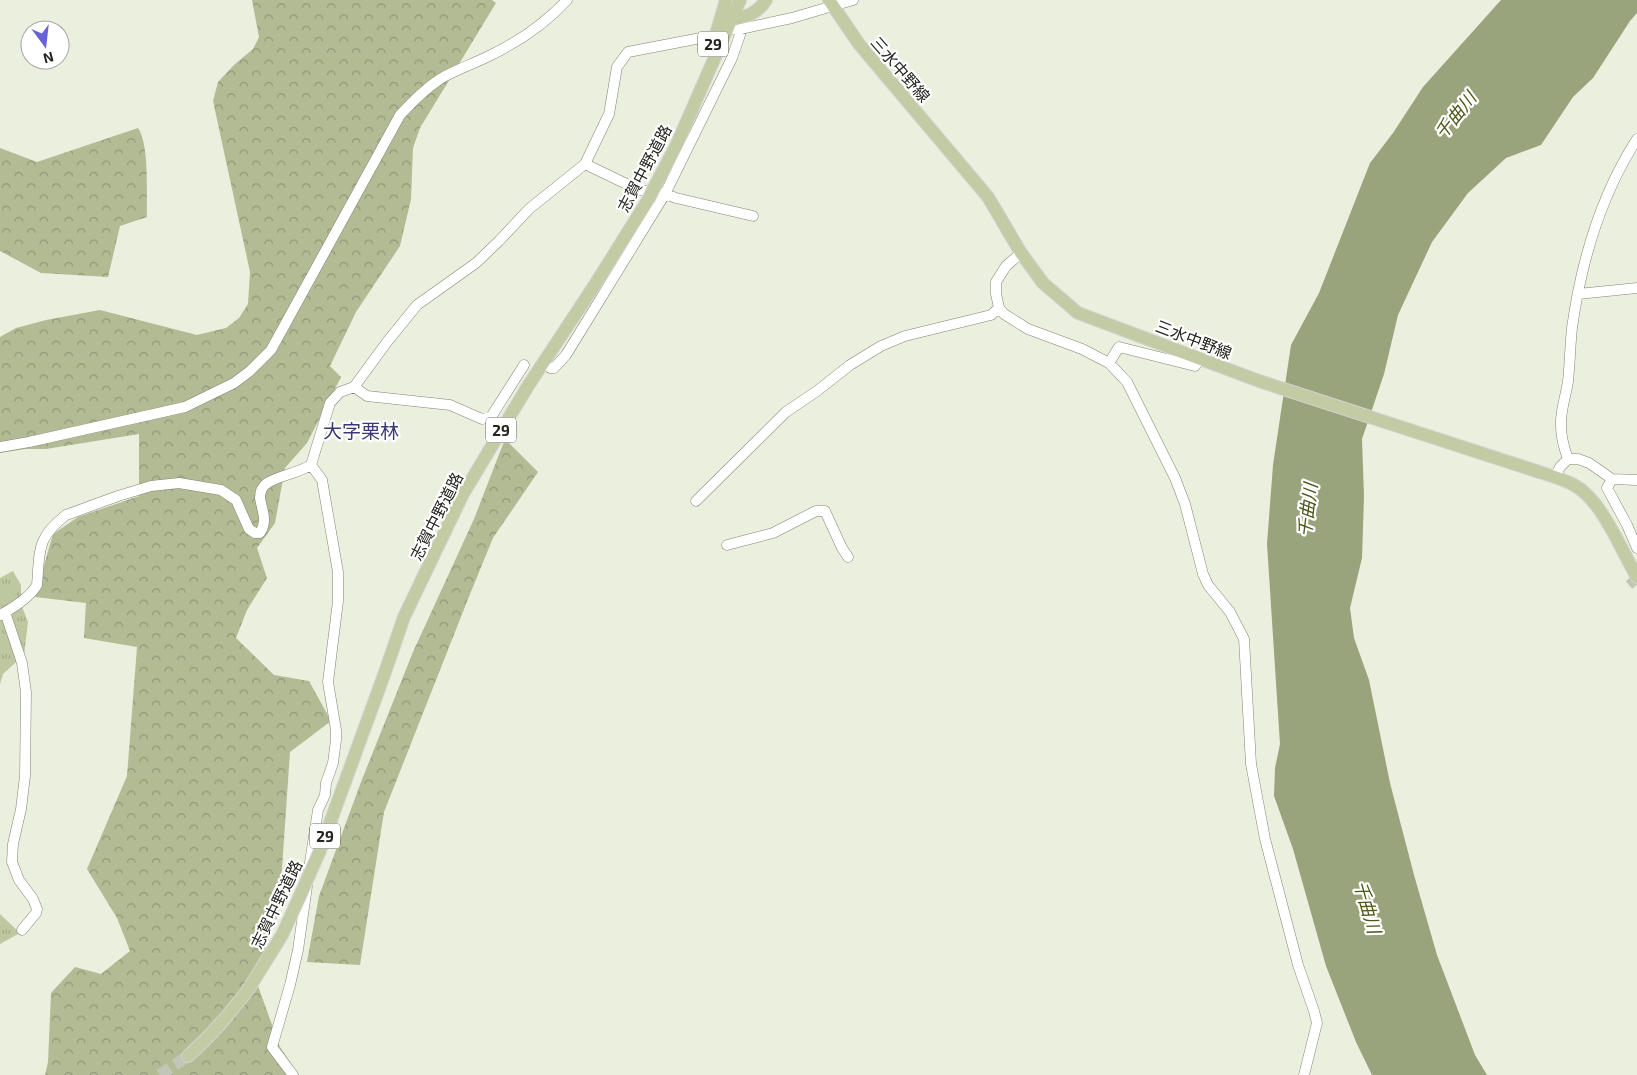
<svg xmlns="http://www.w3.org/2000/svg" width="1637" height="1075" font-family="'Exo 2','Noto Sans JP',sans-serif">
<defs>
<pattern id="grass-tufts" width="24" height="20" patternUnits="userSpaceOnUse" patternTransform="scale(1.25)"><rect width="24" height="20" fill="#bec8a0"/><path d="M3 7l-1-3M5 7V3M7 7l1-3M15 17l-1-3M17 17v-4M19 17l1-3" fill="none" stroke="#a3ac89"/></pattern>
<pattern id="forest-crowns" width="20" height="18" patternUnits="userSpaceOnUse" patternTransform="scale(1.25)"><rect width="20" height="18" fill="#b2bb94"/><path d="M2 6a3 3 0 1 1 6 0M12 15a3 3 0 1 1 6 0" fill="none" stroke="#909878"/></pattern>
</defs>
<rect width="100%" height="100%" fill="#eaefde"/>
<path fill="url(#grass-tufts)" d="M13 571 21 585V604L28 622 24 655 3 674 0 684V578Z
M0 914 20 933 0 944Z"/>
<path fill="url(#forest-crowns)" d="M252 0H492L496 3 420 128 413 148 411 199 400 246 356 312 330 366 341 377 307 443 285 468 275 523 257 548 267 578 247 610 236 638 274 675 309 681 331 721 290 752 279 912 266 946 258 986 280 1047 299 1075H45L48 1062 51 993 75 967 101 974 130 951 117 918 87 869 127 776 137 647 84 638 86 603 35 597 53 534 78 517 139 496V434L46 449H25L0 453V337L16 328 46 320 100 310 197 335 226 328 239 318 248 304 250 272 213 101 218 82 234 65 253 49 259 37Z
M138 128C150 146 146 194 147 217L120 226 108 277 41 273 0 251V148L37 162Z
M505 439 538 472 493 538 468 599 384 812 360 965 307 962 319 896 361 782 413 652 474 519Z"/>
<path fill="#99a37c" d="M1501 0H1637V13L1630 21 1593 78 1573 97 1541 145 1506 158 1468 193 1432 242 1398 315 1384 374 1362 439 1364 496 1362 558 1350 608 1354 638 1369 680 1390 783 1414 875 1437 955 1475 1055 1487 1075H1372L1356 1042 1326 966 1293 849 1274 796 1275 768 1280 744 1267 544 1273 465 1291 345 1319 293 1370 163 1393 133 1423 87Z"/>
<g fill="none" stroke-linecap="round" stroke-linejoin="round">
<path stroke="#c2c6b8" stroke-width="10" stroke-dasharray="10 5" stroke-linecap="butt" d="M1629 585 1637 578"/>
<path stroke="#c2c6b8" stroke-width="12" stroke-dasharray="12 6" stroke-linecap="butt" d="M160 1075 188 1056"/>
<defs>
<path id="minor" d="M736 30 792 18 853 0
M585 164 639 190 665 194 676 198 753 216
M1021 253 1006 266 996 282V294L999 308 1004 314 1028 329 1082 349 1109 363 1127 382 1175 478 1185 504 1203 574 1208 585 1230 612 1244 639 1251 764 1265 839 1298 965 1314 1011 1317 1023 1304 1075
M1578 294 1637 288
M1109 363 1119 347 1195 366 1200 359
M550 368H554L566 355 665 194 732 58 742 29
M354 387 367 396 450 405 482 419 491 417 524 365
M0 447 29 442 185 407 234 383 250 371 271 350 400 115C412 102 425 89 440 79 455 70 473 64 489 56 518 42 545 24 567 0
M1568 459C1564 448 1561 438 1561 426 1560 411 1566 396 1568 381 1570 364 1570 346 1572 328 1581 263 1601 195 1637 139
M1555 477 1560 467 1568 459H1578L1589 463 1612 479 1637 480
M1612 479 1607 488 1627 525 1637 548
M696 501 786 412 817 391 850 365 881 346 905 336 991 315 999 308
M727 545 773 533 816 511H825L842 548 848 557
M5 612 22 663 26 692 25 776 21 809 13 844 12 862 19 880 33 899 37 909 36 913 22 930
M0 615C13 608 30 597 37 585 40 551 36 538 66 515L118 496 151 486 179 483 221 490 236 500 249 529 255 533H260C268 520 262 511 260 498 260 493 262 487 266 484 276 476 299 473 311 465L330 403 340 392 354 387 387 342 417 305 476 263 499 241 529 209 585 164 609 114 617 67 628 52 706 37
M309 869 318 810 325 795 326 783 333 763 336 740V730L328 682 338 601V572L322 480 311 465
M293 1075 272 1047 290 985 298 950 307 886"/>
<path id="major" d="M829 0 859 44 988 197 1021 253 1043 283 1078 313 1259 381 1530 469C1545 474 1561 478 1574 485 1602 500 1621 550 1637 577
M732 20C746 17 758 13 766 0
M712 48 726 0
M656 184 676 146 740 0
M384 675 404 617 463 494 528 386 596 283 648 200
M188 1056C211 1036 229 1014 248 990"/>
</defs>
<use href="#minor" stroke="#818575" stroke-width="11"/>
<use href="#major" stroke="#d3d3d2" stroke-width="14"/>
<use href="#minor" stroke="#fff" stroke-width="10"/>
<use href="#major" stroke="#c2cba3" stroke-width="12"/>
<defs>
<path id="major-bridge" d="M648 200 656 184
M248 990 282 935 299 898 319 853 384 675"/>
</defs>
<use href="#major-bridge" stroke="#d3d3d2" stroke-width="14" stroke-linecap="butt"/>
<use href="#major-bridge" stroke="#c2cba3" stroke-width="12"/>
</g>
<g text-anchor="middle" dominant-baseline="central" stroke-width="4.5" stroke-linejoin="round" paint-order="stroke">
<g fill="#fff" stroke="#656662" stroke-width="1">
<rect x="698" y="31.5" width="30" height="25" rx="4"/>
<rect x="486" y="417.5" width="30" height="25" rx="4"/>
<rect x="310" y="823.5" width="30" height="25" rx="4"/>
</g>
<g font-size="15" font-weight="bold" fill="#23241e">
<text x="713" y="44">29</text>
<text x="501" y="430">29</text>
<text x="325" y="836">29</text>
</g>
<g font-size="16" fill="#23241e" stroke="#fff">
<text transform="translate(901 69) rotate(49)">三水中野線</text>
<text transform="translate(644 168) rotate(-62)">志賀中野道路</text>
<text transform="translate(1194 339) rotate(21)">三水中野線</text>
<text transform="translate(436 516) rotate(-63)">志賀中野道路</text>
<text transform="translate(276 904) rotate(-64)">志賀中野道路</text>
</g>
<g font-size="18" font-style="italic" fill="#4c571a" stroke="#fff">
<text transform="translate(1455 115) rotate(-51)">千曲川</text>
<text transform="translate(1307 510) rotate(-83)">千曲川</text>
<text transform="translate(1368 907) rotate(74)">千曲川</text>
</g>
<g font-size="19" fill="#3a3975" stroke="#fff">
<text x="361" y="430">大字栗林</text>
</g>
</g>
<g transform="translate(45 45) rotate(165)"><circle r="24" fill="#ffffff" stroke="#a7a7a5"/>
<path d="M0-4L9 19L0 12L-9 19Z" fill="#6761da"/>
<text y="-8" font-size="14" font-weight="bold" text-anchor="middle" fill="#23241e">N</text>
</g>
</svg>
